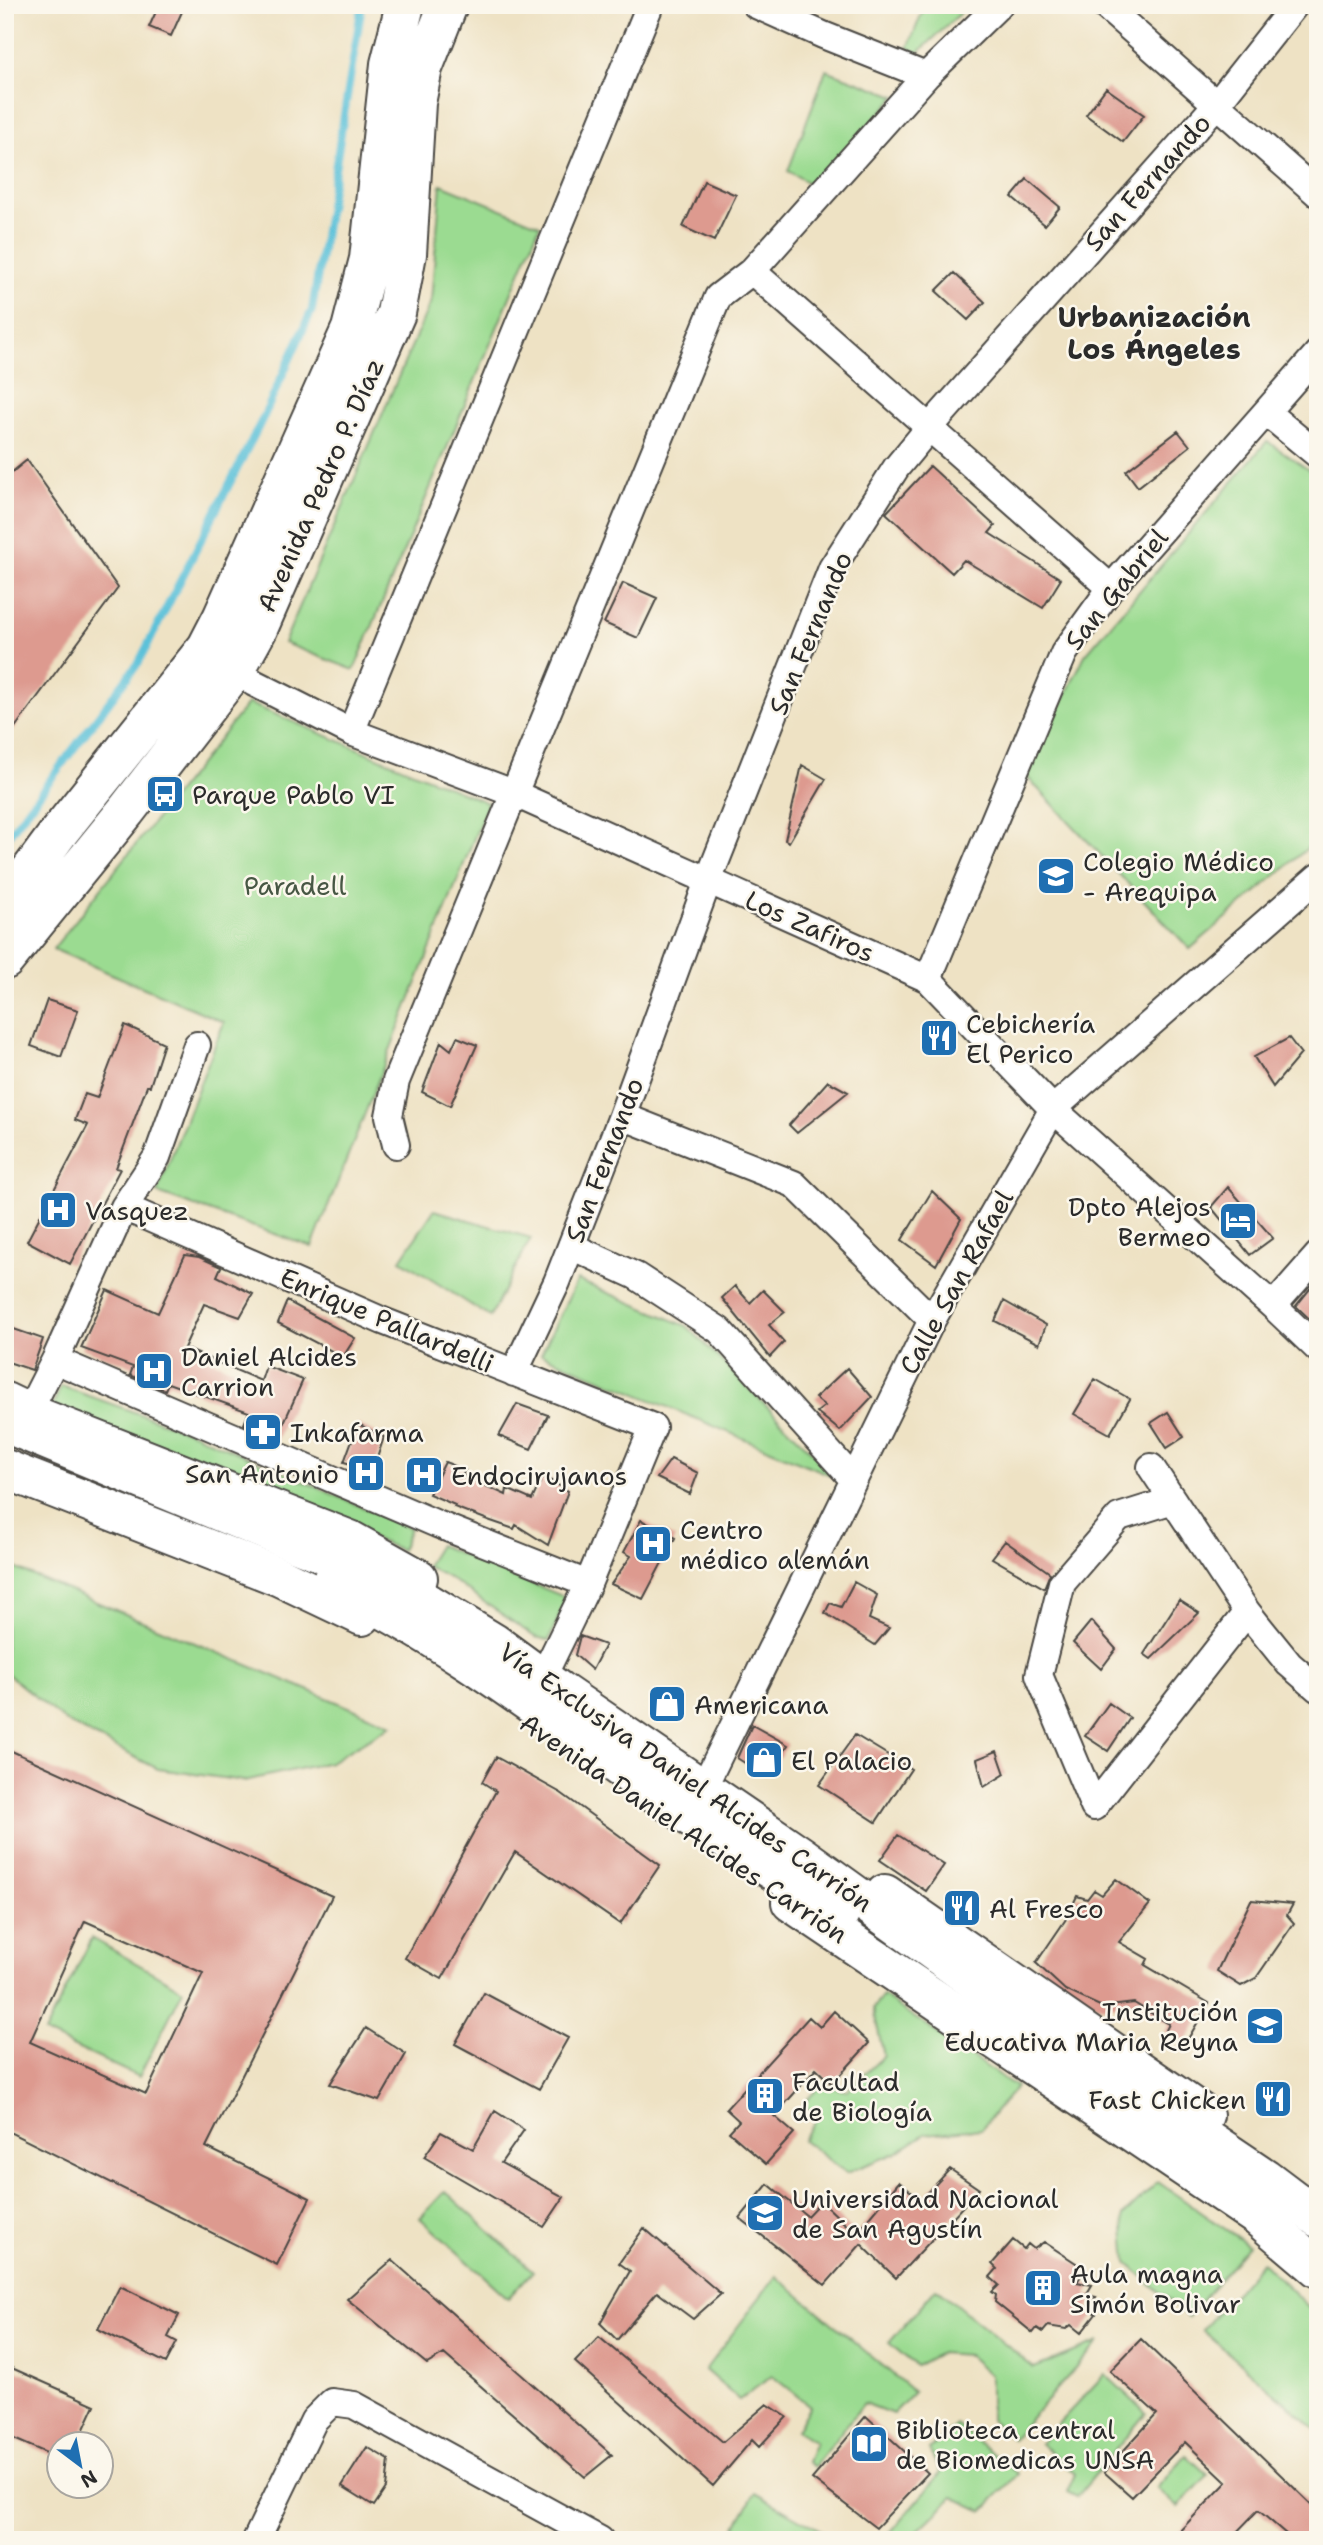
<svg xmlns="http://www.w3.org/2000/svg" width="1323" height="2545" font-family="'Shantell Sans',sans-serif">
<rect width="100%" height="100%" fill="#fbf7ec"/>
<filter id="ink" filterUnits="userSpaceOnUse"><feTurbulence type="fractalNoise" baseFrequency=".0143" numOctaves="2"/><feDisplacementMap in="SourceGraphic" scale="14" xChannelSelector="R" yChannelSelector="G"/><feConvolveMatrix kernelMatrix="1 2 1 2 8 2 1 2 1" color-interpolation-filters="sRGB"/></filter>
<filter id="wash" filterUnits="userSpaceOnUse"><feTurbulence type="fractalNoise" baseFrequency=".00686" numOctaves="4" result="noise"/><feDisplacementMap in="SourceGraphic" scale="28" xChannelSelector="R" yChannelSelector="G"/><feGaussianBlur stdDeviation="1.57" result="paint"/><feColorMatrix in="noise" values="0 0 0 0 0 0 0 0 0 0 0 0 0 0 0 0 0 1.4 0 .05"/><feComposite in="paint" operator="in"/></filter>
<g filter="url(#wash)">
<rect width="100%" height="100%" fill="#eee2c4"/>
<path fill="#9bdb91" stroke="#63835e" stroke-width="2" d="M925 5H969L918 53 908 48Z
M826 70 896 96 814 186 788 171Z
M441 184 540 225 354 670 284 643 431 301Z
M1267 441 1318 476V839L1190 949 1026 776 1085 655Z
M248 703 488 803 312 1247 157 1193 224 1022 53 949Z
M434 1210 531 1238 490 1317 401 1260Z
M577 1280 687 1326 838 1478 541 1354Z
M61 1386 193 1433 410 1528 401 1550 52 1407Z
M439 1545 567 1598 549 1640 535 1637 449 1578 426 1566Z
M5 1564 392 1725 330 1762 244 1781 158 1769 66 1722 5 1672Z
M92 1938 183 1990 139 2077 44 2033Z
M883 1996 1016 2087 981 2129 925 2134 896 2153 846 2173 803 2140 817 2118 803 2104 822 2084 846 2091 884 2056 873 2008Z
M1158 2182 1248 2245 1188 2317 1127 2263 1123 2216Z
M445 2191 533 2271 508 2298 420 2218Z
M1262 2262 1318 2316V2431L1202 2330Z
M776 2276 914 2392 893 2414 864 2403 814 2467 807 2462 815 2442 796 2430 810 2406 772 2376 739 2400 705 2370Z
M936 2288 1034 2368 1099 2342 1012 2439 990 2420V2375L968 2355 940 2353 916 2366 889 2343Z
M1105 2374 1146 2413 1077 2497 1067 2492 1075 2474 1040 2443Z
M956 2424 1018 2474 983 2511 953 2497 908 2540H895L889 2534 941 2473 929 2450Z
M1186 2455 1208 2475 1178 2507 1157 2488Z
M755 2493 838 2540H728Z"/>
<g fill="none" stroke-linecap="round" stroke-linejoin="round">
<path stroke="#5bc1d9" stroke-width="8" d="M5 840 139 662 264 416 312 310 362 5"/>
</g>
<g id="blocks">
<path fill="#dd9a8f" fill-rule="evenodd" d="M159 5H185L171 36 149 27Z
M1106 88 1144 115 1123 142 1086 115Z
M1027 179 1060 207 1045 225 1012 197Z
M704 181 736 195 714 241 683 227Z
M954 273 985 302 968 320 936 291Z
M1178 431 1190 446 1138 487 1126 471Z
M27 460 118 588 5 741V478Z
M930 466 995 526 989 533 1061 579 1043 608 964 560 952 573 886 513Z
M623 583 657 598 638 638 604 623Z
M802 765 826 779 789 842 785 840Z
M47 1000 78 1010 61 1057 31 1046Z
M125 1025 164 1043 150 1086H147L116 1168 120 1169 70 1264 27 1241 88 1125 75 1120 85 1094 97 1098Z
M457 1037 477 1045 450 1106 422 1092 441 1042 451 1050Z
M1289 1038 1301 1054 1273 1087 1254 1057Z
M828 1081 848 1092 797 1133 789 1125Z
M1228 1187 1273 1238 1250 1255 1211 1207Z
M932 1191 961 1219 936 1265 902 1240Z
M185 1255 199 1257 221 1267 217 1276 253 1294 240 1317 204 1304 184 1348 261 1381 266 1366 303 1380 277 1438 244 1424 249 1412 168 1383 165 1390 130 1375 133 1367 81 1348 107 1290 158 1313Z
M1318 1279V1327L1296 1306Z
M735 1286 750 1303 763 1290 785 1312 769 1325 784 1342 770 1357 722 1298Z
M287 1301 355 1338 343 1357 278 1323Z
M1004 1301 1046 1325 1039 1344 995 1321Z
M5 1326 43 1339 32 1370 5 1361Z
M847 1368 872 1397 840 1431 817 1412 825 1406 815 1398Z
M1095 1379 1130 1399 1110 1434 1074 1414Z
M517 1404 548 1415 531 1449 499 1436Z
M1168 1412 1184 1437 1167 1448 1151 1423Z
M358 1424 384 1437 373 1470 344 1462Z
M671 1459 698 1473 690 1494 657 1478Z
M445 1462 465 1470 462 1475 506 1495 507 1489 532 1500 543 1476 568 1491 548 1545 516 1525 514 1529 488 1520 454 1507 455 1505 429 1494Z
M641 1520 675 1538 643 1599 611 1584 631 1556 624 1552Z
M1005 1541 1050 1573 1044 1588 992 1558Z
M854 1582 877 1595 869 1619 889 1628 875 1645 825 1613 830 1603 841 1607Z
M1179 1600 1199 1613 1151 1659 1144 1654Z
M1091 1621 1116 1649 1101 1669 1073 1643Z
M580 1636 605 1645 592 1670 575 1655Z
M1109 1703 1130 1718 1108 1751 1085 1736Z
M752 1725 788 1745 765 1776 737 1758Z
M855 1735 911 1769 876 1822 819 1785Z
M5 1748 332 1896 206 2147 310 2198 277 2265 5 2130ZM85 1921 203 1973 146 2094 30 2042Z
M997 1751 1005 1774 984 1787 977 1759Z
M496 1757 561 1793 660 1865 620 1924 515 1852 442 1979 405 1958 496 1791 482 1782Z
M898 1835 944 1865 926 1891 880 1860Z
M1116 1879 1150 1904 1119 1942 1148 1959 1145 1965 1209 2003 1185 2044 1165 2032 1169 2024 1134 2003 1102 2007 1065 1990 1036 1963 1066 1919 1077 1896 1087 1899 1094 1890 1102 1895Z
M1251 1900 1293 1904 1287 1915 1294 1923 1256 1978 1241 1986 1217 1971Z
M484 1993 568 2038 539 2089 455 2044Z
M834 2011 869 2043 832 2084 816 2069 774 2116 794 2133 766 2164 729 2132 739 2121 726 2109 809 2017 820 2027Z
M366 2028 406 2054 379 2101 330 2084Z
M495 2111 524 2130 501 2163 564 2197 544 2227 424 2157 441 2132 473 2149Z
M950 2169 979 2189 896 2278 861 2244 825 2285 740 2218 768 2184 807 2216 821 2201 856 2234 899 2182 921 2200Z
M644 2228 721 2294 693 2319 657 2292 617 2340 600 2323 630 2271 619 2263Z
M1013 2240 1024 2249 1028 2244 1034 2249 1044 2242 1085 2269 1077 2282 1092 2285 1086 2295 1096 2297 1088 2308 1096 2314 1081 2333 1071 2325 1066 2329 1048 2326 1043 2332 1037 2328 1033 2333 995 2302 996 2295 992 2292 999 2285 990 2277 997 2269 992 2264Z
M392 2260 612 2455 585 2477 444 2354 427 2364 347 2299Z
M120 2286 179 2315 168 2337 177 2342 166 2363 98 2329Z
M599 2337 723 2442 767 2404 787 2417 759 2447 752 2440 713 2486 575 2362Z
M1141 2339 1318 2511V2540H1293L1258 2510 1229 2540H1171L1227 2482 1185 2442 1132 2497 1104 2472 1157 2414 1110 2371Z
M5 2365 95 2405 77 2444H60V2459L5 2435Z
M866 2416 928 2473 876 2528 812 2479Z
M367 2447 389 2460 386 2488 374 2506 342 2486Z"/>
</g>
</g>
<g filter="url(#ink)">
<use href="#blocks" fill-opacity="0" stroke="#484642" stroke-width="2"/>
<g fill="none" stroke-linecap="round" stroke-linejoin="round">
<defs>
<path id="street" d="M756 5 823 35 926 76
M1104 5 1318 194
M752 271 1111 588
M1266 412 1318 455
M222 658 254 683 351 732 513 793 928 979 1053 1109 1273 1306 1318 1349
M351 732 650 5
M928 979 1064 653 1111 588 1318 353
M622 1116 794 1184 932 1320
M396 1145 389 1116 396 1081 718 297 752 271 926 76 999 5
M124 1207 383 1321 653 1427 588 1584 549 1664
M571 1246 636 1276 719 1330 853 1479
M1273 1306 1318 1255
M55 1360 437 1524 588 1584
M514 1373 557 1282 622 1116 708 881 832 568 896 468 929 428 1216 105 1295 5
M28 1413 55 1360 124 1207 157 1157 197 1045
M1151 1467 1247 1612 1289 1664 1318 1689
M1173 1500 1119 1517 1062 1583 1039 1675 1094 1807 1247 1612
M710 1774 932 1320 1053 1109 1318 877
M256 2540 314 2420 332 2402 354 2405 600 2540"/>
<path id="secondary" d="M5 1402 28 1413 350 1540 418 1578
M5 1469 280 1577 362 1616
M885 1894 1204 2115
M791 1902 1258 2217 1318 2268"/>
<path id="primary" d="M5 905 59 832 207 647 222 618 351 329 369 259 390 64 405 5
M5 960 126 811 236 669 258 629 396 313 407 254 416 103 423 68 448 5
M5 1423 278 1536 354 1565 428 1603 494 1643 558 1690 800 1855 1004 2002 1265 2178 1318 2218
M331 1582C448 1638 551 1719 657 1794 717 1836 779 1874 840 1913"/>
</defs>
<use href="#street" stroke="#484642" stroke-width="30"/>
<use href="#secondary" stroke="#484642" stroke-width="42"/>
<use href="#primary" stroke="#484642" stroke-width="42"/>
<use href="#street" stroke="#fff" stroke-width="26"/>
<use href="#secondary" stroke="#fff" stroke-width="38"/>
<use href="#primary" stroke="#fff" stroke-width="38"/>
</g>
</g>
<defs>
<symbol id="bus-square" viewBox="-11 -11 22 22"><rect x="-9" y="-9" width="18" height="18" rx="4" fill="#1f6fb2" stroke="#fbf7ec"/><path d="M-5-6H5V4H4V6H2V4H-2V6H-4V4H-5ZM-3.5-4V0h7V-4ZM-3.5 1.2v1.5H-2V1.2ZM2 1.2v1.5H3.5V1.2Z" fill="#fff"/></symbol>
<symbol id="school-square" viewBox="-11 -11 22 22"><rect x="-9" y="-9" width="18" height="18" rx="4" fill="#1f6fb2" stroke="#fbf7ec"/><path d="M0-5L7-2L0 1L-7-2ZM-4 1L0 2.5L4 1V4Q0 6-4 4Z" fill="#fff"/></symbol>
<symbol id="restaurant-square" viewBox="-11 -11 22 22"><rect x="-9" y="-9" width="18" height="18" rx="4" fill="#1f6fb2" stroke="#fbf7ec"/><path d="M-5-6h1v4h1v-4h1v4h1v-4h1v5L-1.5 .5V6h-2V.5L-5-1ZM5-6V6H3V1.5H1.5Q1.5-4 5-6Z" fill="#fff"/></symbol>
<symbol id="hospital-square" viewBox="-11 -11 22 22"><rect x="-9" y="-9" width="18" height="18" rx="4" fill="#1f6fb2" stroke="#fbf7ec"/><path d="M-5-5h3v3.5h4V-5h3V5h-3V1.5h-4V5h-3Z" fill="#fff"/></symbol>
<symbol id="hotel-square" viewBox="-11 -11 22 22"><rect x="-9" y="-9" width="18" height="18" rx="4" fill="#1f6fb2" stroke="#fbf7ec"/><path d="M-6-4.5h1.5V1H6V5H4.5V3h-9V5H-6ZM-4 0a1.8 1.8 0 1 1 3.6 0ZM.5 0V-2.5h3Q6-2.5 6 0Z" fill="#fff"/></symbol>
<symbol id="pharmacy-square" viewBox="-11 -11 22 22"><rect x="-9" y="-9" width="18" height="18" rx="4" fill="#1f6fb2" stroke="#fbf7ec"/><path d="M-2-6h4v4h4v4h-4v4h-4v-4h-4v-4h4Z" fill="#fff"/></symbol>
<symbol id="shop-square" viewBox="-11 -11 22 22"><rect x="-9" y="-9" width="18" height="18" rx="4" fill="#1f6fb2" stroke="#fbf7ec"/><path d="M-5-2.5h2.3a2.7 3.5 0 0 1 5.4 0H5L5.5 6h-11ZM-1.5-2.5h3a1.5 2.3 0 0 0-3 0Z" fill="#fff"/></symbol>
<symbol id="building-square" viewBox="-11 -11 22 22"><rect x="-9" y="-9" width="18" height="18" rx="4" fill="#1f6fb2" stroke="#fbf7ec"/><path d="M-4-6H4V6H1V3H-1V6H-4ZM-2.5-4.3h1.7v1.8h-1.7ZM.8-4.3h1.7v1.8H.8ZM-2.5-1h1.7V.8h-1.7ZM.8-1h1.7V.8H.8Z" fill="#fff"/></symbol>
<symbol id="university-square" viewBox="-11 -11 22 22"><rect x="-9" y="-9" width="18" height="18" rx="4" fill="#1f6fb2" stroke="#fbf7ec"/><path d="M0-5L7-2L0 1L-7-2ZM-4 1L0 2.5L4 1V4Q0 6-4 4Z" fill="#fff"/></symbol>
<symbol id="library-square" viewBox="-11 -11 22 22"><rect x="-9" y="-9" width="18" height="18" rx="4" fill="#1f6fb2" stroke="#fbf7ec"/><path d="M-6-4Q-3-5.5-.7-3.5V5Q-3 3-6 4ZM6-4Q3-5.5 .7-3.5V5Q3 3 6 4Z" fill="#fff"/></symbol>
</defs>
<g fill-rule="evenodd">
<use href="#bus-square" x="143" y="772" width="44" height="44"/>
<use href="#school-square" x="1034" y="854" width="44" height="44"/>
<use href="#restaurant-square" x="917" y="1016" width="44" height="44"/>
<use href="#hospital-square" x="36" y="1188" width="44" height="44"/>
<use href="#hotel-square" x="1216" y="1199" width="44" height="44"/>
<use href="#hospital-square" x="132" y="1349" width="44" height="44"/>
<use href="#pharmacy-square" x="241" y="1410" width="44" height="44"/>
<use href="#hospital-square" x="344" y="1451" width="44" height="44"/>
<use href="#hospital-square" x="402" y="1453" width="44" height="44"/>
<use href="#hospital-square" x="631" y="1522" width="44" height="44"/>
<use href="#shop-square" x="645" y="1682" width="44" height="44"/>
<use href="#shop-square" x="742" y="1738" width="44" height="44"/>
<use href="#restaurant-square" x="940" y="1886" width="44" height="44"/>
<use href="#school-square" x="1243" y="2004" width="44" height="44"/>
<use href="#building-square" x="743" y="2074" width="44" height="44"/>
<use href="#restaurant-square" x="1251" y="2077" width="44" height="44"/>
<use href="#university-square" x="743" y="2191" width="44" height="44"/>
<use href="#building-square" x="1021" y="2266" width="44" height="44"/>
<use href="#library-square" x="847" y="2422" width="44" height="44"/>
</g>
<g text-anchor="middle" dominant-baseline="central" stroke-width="5" stroke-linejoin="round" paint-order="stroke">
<g font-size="26" fill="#2b2b2b" stroke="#fbf7ec">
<text transform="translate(1147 182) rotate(-48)">San Fernando</text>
<text transform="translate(320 485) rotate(-66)">Avenida Pedro P. Díaz</text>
<text transform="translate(1116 589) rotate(-51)">San Gabriel</text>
<text transform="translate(810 633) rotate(-67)">San Fernando</text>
<text transform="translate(810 926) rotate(24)">Los Zafiros</text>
<text transform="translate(604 1160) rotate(-69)">San Fernando</text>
<text transform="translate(956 1282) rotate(-61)">Calle San Rafael</text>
<text transform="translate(387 1320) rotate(23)">Enrique Pallardelli</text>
<text transform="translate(686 1777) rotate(35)">Vía Exclusiva Daniel Alcides Carrión</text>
<text transform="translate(684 1828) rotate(34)">Avenida Daniel Alcides Carrión</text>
</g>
<g font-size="26" fill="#2b2b2b" stroke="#fbf7ec" text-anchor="start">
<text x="192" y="794">Parque Pablo VI</text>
<text x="1083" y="861">Colegio Médico<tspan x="1083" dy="30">- Arequipa</tspan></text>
<text x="966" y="1023">Cebichería<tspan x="966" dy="30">El Perico</tspan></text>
<text x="1211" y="1206" text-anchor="end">Dpto Alejos<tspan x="1211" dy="30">Bermeo</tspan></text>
<text x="85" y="1210">Vasquez</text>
<text x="181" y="1356">Daniel Alcides<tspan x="181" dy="30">Carrion</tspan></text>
<text x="290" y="1432">Inkafarma</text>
<text x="339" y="1473" text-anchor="end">San Antonio</text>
<text x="451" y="1475">Endocirujanos</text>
<text x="680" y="1529">Centro<tspan x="680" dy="30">médico alemán</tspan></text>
<text x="694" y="1704">Americana</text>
<text x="791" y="1760">El Palacio</text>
<text x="989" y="1908">Al Fresco</text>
<text x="1238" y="2011" text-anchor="end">Institución<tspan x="1238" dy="30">Educativa Maria Reyna</tspan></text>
<text x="792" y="2081">Facultad<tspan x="792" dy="30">de Biología</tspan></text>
<text x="1246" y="2099" text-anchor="end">Fast Chicken</text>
<text x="792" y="2198">Universidad Nacional<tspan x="792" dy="30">de San Agustín</tspan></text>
<text x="1070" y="2273">Aula magna<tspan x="1070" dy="30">Simón Bolivar</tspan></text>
<text x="896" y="2429">Biblioteca central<tspan x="896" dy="30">de Biomedicas UNSA</tspan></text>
</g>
<g font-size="26" fill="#475744" stroke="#fbf7ec">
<text x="295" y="885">Paradell</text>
</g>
<g font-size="28" font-weight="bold" fill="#2b2b2b" stroke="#fbf7ec">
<text x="1154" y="317">Urbanización<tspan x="1154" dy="32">Los Ángeles</tspan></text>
</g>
</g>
<rect width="1323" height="2545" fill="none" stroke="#fbf7ec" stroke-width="28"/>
<g transform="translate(80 2465) rotate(148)"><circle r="33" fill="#fbf7ec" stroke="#a8a59f" stroke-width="2"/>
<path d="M0-5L12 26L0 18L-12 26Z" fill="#1f6fb2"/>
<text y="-10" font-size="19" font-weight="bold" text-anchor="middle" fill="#2b2b2b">N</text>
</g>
</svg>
